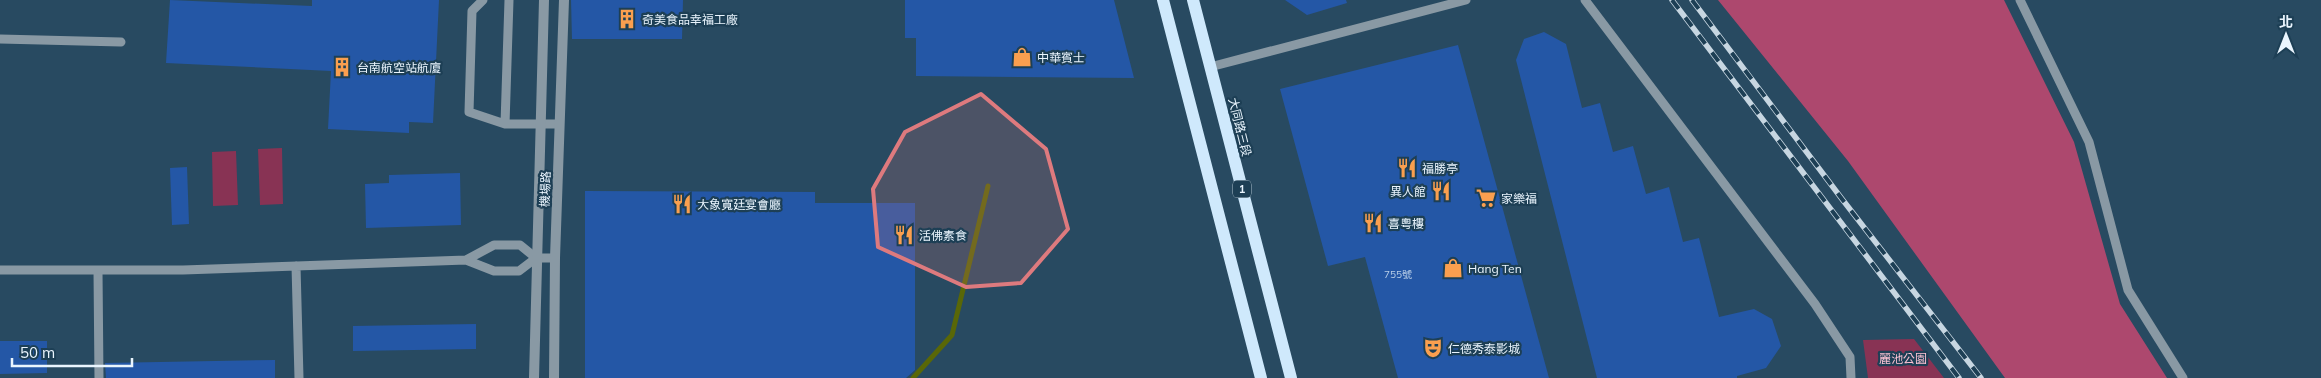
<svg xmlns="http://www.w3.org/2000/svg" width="2321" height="378" font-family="Mulish,'Noto Sans TC',sans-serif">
<rect width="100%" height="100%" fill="#284a61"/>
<path fill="#883354" d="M282 148 283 204 260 205 258 149Z
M236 151 238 205 213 206 212 152Z
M1914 339 1944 378H1868L1863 340Z"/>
<path fill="#ad486e" d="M1718 0H2004L2074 142 2120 304 2167 378H2005L1848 161Z"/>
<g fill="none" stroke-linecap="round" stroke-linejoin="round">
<path stroke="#596707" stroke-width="5" d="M913 378 952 335 988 186"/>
</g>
<path fill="#2457a6" d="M170 0 312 6V0H439L433 123 409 122V133L328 129 331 71 166 63Z
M571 0H683L682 39H572Z
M905 0H1114L1134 78 916 76V38H905Z
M1285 0H1346L1347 3 1307 15Z
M1544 32 1566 44 1582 108 1600 103 1613 152 1633 146 1646 194 1669 187 1683 242 1699 238 1719 317 1754 309 1772 319 1781 346 1766 368 1737 376V378H1597L1516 60 1524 39Z
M1458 45 1549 378H1398L1365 257 1328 266 1280 89Z
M187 167 189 224 172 225 170 168Z
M460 173 461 225 366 228 365 184 389 183V175Z
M585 191 815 192V203H915V370L906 378H585Z
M476 324V349L353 351V326Z
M0 341H47V373L0 374Z
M275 360V378H106L105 363Z"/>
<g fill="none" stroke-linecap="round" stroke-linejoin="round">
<path stroke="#8999a4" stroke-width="9" d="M483 0 472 11 469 112 505 124H559
M1585 0 1815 304 1850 357 1851 378
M2020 0 2089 142 2128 290 2183 378
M0 39 121 42
M1210 67 1466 0
M505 124 509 0
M466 260 494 245H520L536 258
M296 266 299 378
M0 270H183L466 260 494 271H519L536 258H555
M98 271 99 378"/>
<path stroke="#8999a4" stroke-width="10" d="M534 378 544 0
M554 378 555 258 564 0"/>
<path stroke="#cfe9fc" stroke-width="12" d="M1163 0 1261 378
M1193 0 1291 378"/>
<defs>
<path id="rail" d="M1672 0 1959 378
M1692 0 1842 199 1981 378"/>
</defs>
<use href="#rail" stroke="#c7d6e1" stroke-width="5.5"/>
<use href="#rail" stroke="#1d3f55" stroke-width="4" stroke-dasharray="11" stroke-linecap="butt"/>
</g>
<path fill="#de7a7e" fill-opacity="0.2" stroke="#de7a7e" stroke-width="4" stroke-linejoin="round" d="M981 94 1046 149 1068 229 1021 283 966 287 878 247 873 189 905 132Z"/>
<defs>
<symbol id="building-bare" viewBox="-9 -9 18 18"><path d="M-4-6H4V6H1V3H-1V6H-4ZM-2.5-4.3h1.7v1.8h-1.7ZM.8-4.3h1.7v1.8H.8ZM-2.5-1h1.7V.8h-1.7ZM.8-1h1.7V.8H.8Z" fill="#fa9f4f" stroke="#1d3f55" stroke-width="2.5" paint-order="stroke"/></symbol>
<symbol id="shop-bare" viewBox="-9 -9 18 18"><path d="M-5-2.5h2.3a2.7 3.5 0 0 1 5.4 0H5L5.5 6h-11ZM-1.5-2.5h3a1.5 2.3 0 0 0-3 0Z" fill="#fa9f4f" stroke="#1d3f55" stroke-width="2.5" paint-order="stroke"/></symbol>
<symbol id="restaurant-bare" viewBox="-9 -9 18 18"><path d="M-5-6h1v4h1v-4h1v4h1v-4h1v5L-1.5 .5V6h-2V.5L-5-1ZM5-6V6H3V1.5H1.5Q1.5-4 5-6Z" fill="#fa9f4f" stroke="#1d3f55" stroke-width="2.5" paint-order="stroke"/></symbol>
<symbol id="supermarket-bare" viewBox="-9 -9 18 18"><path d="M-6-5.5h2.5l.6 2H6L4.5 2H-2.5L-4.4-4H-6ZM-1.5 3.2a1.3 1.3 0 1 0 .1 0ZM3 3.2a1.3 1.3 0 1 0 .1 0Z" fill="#fa9f4f" stroke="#1d3f55" stroke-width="2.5" paint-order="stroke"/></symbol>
<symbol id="theatre-bare" viewBox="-9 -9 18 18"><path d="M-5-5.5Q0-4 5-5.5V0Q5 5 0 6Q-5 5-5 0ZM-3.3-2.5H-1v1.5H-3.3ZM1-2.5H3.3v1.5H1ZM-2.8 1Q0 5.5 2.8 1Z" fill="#fa9f4f" stroke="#1d3f55" stroke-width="2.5" paint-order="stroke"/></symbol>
</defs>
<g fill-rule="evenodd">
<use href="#building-bare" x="613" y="5" width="28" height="28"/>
<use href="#shop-bare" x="1008" y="43" width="28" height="28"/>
<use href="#building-bare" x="328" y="53" width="28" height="28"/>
<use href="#restaurant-bare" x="1393" y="154" width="28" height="28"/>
<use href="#restaurant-bare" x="1427" y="177" width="28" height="28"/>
<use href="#supermarket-bare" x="1472" y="184" width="28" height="28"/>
<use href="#restaurant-bare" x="668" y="190" width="28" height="28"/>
<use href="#restaurant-bare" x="1359" y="209" width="28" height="28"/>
<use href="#restaurant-bare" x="890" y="221" width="28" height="28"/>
<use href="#shop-bare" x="1439" y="254" width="28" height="28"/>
<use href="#theatre-bare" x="1419" y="334" width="28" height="28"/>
</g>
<g text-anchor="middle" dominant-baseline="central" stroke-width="4.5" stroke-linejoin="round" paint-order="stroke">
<g font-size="10" fill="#b8cee8">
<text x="1398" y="274">755號</text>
</g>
<rect fill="#1d3f55" stroke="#acbecb" stroke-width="1" x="1233" y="180.5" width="18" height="17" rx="4"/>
<g font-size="11" font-weight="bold" fill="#eaf5fe">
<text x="1242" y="189">1</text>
</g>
<g font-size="12" fill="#eaf5fe" stroke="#1d3f55" text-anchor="start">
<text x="642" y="19">奇美食品幸福工廠</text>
<text x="1037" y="57">中華賓士</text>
<text x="357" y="67">台南航空站航廈</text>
<text x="1422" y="168">福勝亭</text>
<text x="1426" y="191" text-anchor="end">異人館</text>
<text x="1501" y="198">家樂福</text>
<text x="697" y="204">大象寬廷宴會廳</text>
<text x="1388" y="223">喜粵樓</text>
<text x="919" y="235">活佛素食</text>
<text x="1468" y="268">Hang Ten</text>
<text x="1448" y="348">仁德秀泰影城</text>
</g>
<g font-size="12" fill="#eaf5fe" stroke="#1d3f55">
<text transform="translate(1240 127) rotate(76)">大同路三段</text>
<text transform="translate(545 189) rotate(-88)">機場路</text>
</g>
<g font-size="12" fill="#fac2d3" stroke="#1d3f55">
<text x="1903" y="358">麗池公園</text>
</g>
</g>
<g transform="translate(2286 35)" stroke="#1d3f55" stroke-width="4" paint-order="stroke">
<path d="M0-4L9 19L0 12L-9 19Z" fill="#eaf5fe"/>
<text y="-8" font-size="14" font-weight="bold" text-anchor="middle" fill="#eaf5fe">北</text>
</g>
<path d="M12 358v8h120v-8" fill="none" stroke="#eaf5fe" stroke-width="2.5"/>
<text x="20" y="358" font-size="15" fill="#eaf5fe" stroke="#1d3f55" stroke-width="4" paint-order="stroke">50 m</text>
</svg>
